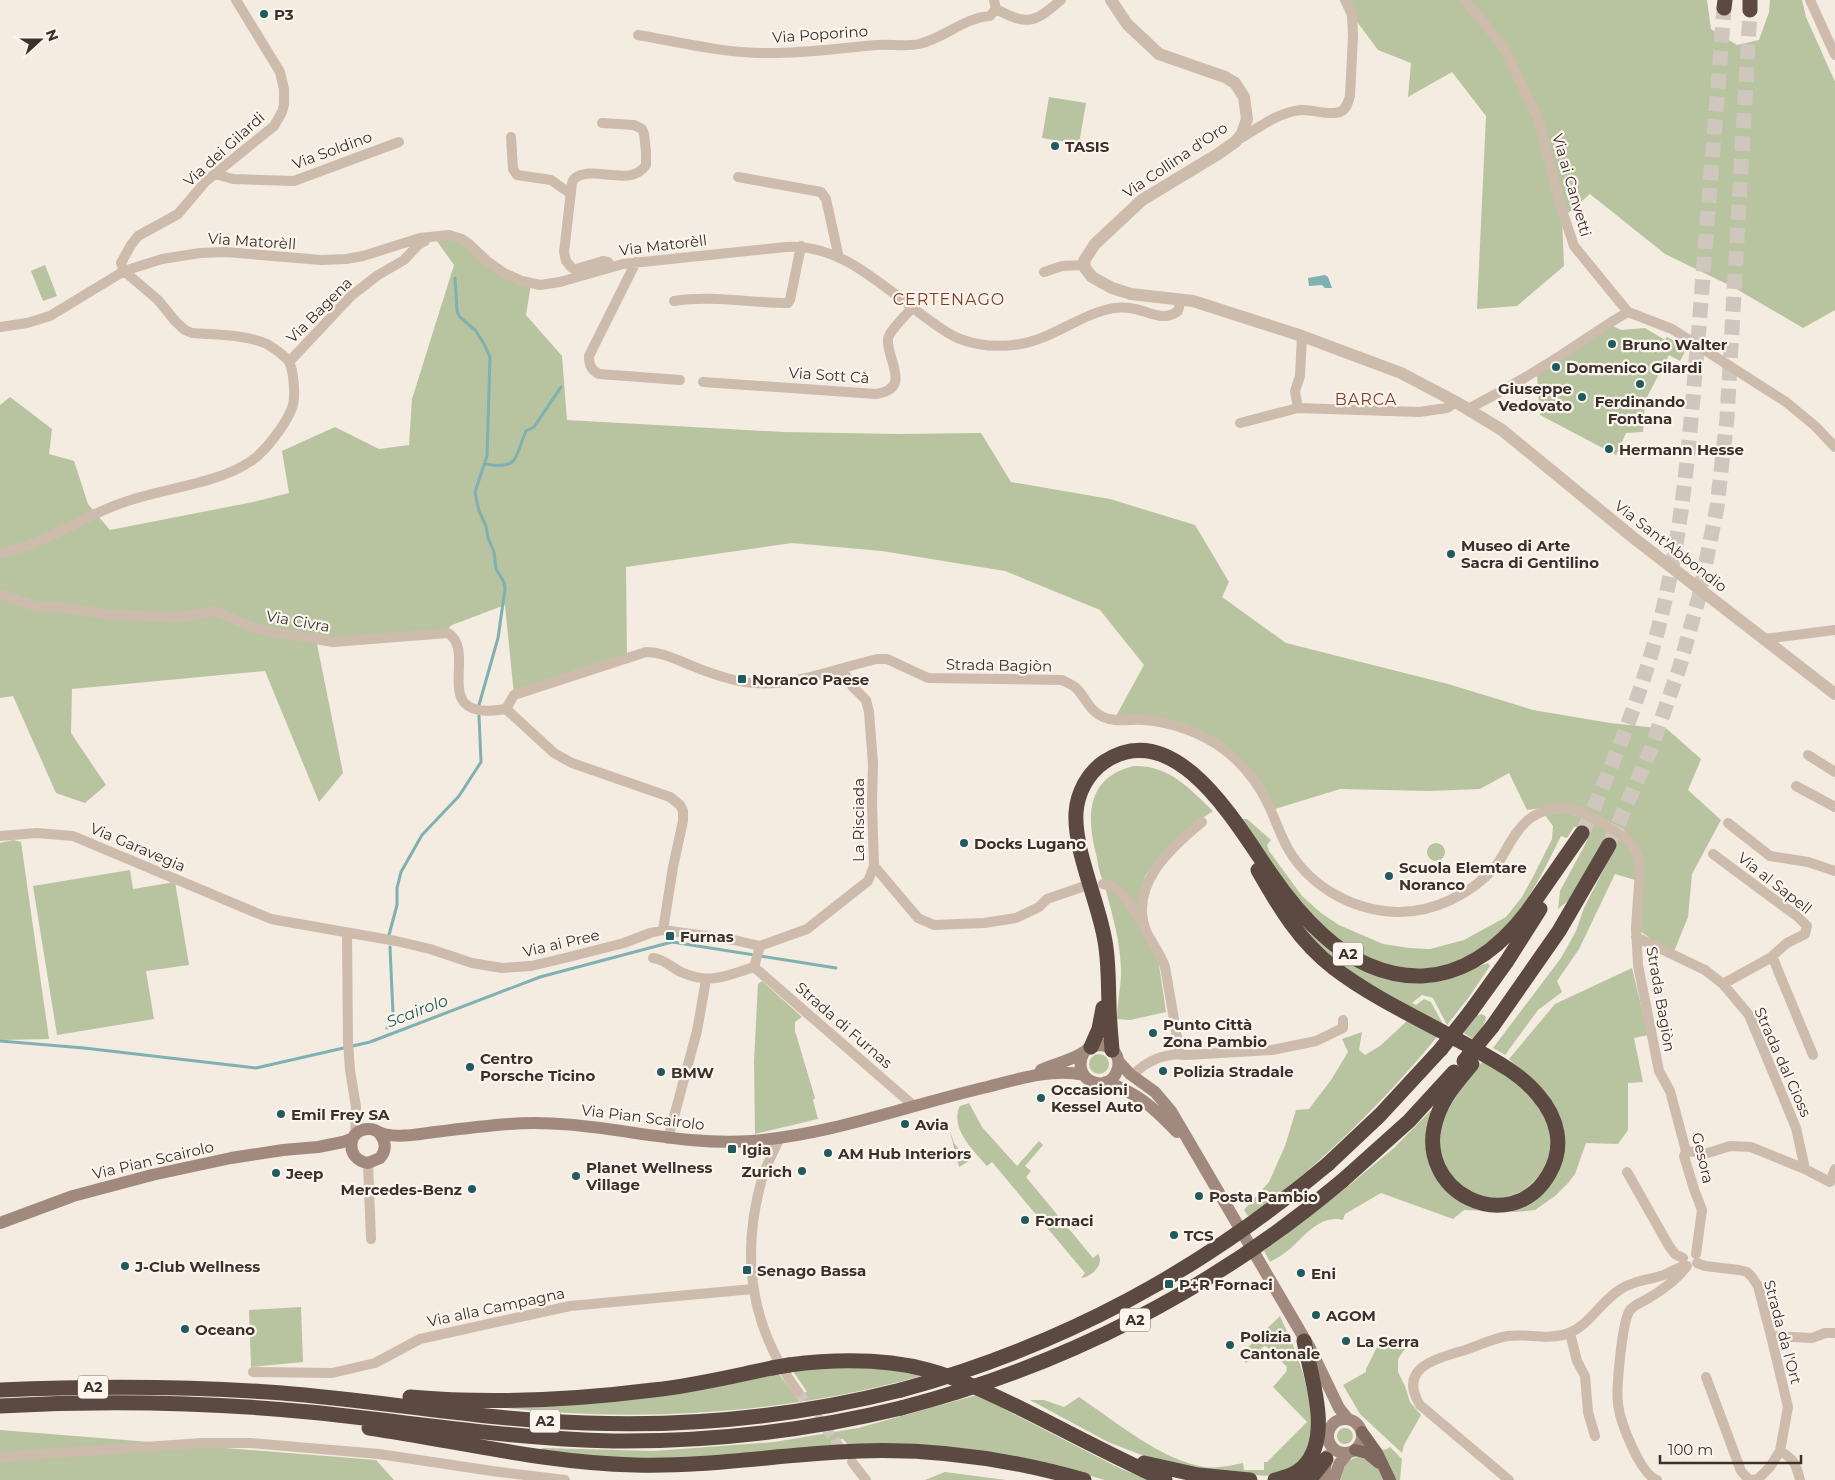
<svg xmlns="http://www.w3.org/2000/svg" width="1835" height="1480" font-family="Montserrat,sans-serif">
<rect width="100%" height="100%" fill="#f4ebe1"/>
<path fill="#b8c4a0" d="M1345 0H1707L1711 29 1737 45 1759 40 1769 12 1770 0H1802L1806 17 1835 82V310L1803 328 1733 287 1665 254 1590 194 1562 218 1564 266 1517 306 1477 309 1486 116 1452 72 1408 97 1411 63 1378 50 1352 15Z
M1049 97 1086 103 1079 144 1042 138Z
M449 235 487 261 531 284 526 315 562 356 567 420 784 432 898 434 981 433 1011 482 1110 499 1195 525 1229 582 1222 597 1286 643 1448 684 1533 710 1610 723 1667 729 1701 759 1688 790 1721 820 1692 874 1688 917 1673 954 1641 932 1637 844 1623 829 1596 815 1542 808 1527 810 1509 773 1480 789 1429 791 1340 789 1275 809 1267 794 1203 731 1116 716 1144 665 1100 610 1005 571 882 551 792 543 626 567 627 657 514 695 505 605 452 625 444 632 316 639 343 773 319 802 265 671 72 689 71 733 106 785 85 803 56 793 13 696 0 698V405L10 397 52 429 49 454 74 461 88 504 110 530 253 502 289 493 282 451 335 427 379 449 409 445 412 399 454 265 434 237Z
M45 265 57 296 43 301 31 271Z
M1611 325 1621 330 1645 328 1665 340 1667 337 1687 348 1680 361 1669 355 1645 401 1643 432 1626 433 1616 455 1540 415 1537 375Z
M1134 766C1169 765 1190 789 1213 811L1191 826 1167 850 1145 876 1141 900 1142 918C1132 909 1110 890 1103 880 1099 874 1098 862 1096 854 1086 815 1087 777 1134 766Z
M1564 812C1584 817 1619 831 1630 850 1636 859 1635 870 1635 880L1615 874 1579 949 1557 981 1562 992 1538 1010 1505 1055 1493 1048 1561 958 1576 931 1584 908 1608 861 1600 846 1569 900 1558 909 1560 891 1587 841V834L1582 826 1574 827 1567 838 1561 836C1546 866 1532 896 1511 921 1456 986 1380 982 1322 925 1290 894 1266 855 1242 819H1247L1271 840 1267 845 1269 851 1302 896 1321 913 1339 925 1383 944 1409 948 1430 949 1464 940 1506 917 1522 897 1534 875 1552 839 1553 826 1545 815Z
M13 840 21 842 49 1039 0 1040V843Z
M1427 852a9 9 0 1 1 18 0a9 9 0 1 1-18 0Z
M130 870 133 889 175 882 189 965 146 971 154 1019 57 1035 33 886Z
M1105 887 1117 892 1157 952 1166 1012 1130 1020 1117 1019C1117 1003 1121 988 1121 972 1121 943 1112 914 1105 887Z
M1292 912 1351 963 1461 973 1488 963 1490 966 1469 997 1447 1025 1433 998 1422 995 1412 1003 1416 1005 1424 999 1431 1002 1444 1026 1361 980 1318 948Z
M1632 968 1648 1035 1634 1038 1643 1082 1628 1083V1130L1618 1144 1586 1143 1575 1174 1569 1182 1555 1196 1535 1210 1516 1212 1464 1210 1453 1219 1381 1193 1345 1214 1343 1220C1321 1214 1304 1236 1290 1249 1284 1254 1277 1258 1270 1262L1264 1251 1347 1187 1394 1148 1438 1103V1177L1506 1207 1558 1166 1542 1090 1509 1059 1555 1004Z
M762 981 802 1017 795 1022V1031L815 1098 813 1100 818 1119 755 1134 754 1062 758 984Z
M1482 1014 1486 1017C1485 1026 1479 1032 1473 1039L1462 1032 1476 1016Z
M1408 1020 1437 1037C1400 1082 1359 1125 1315 1164 1294 1183 1273 1202 1248 1216L1244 1210 1269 1182 1285 1146 1296 1110 1309 1109 1331 1080 1348 1052 1342 1039 1362 1032 1359 1050 1365 1055 1380 1046Z
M1089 1064a10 10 0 1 1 20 0a10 10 0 1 1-20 0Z
M1483 1061 1511 1078 1546 1113 1553 1147 1545 1170 1525 1190 1505 1198 1494 1199 1474 1193 1455 1181 1443 1161 1440 1150 1441 1124 1447 1111 1466 1081Z
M969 1103 982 1127 1017 1166 1039 1141 1043 1145 1025 1166 1031 1171 1026 1177 1093 1258 1098 1254C1105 1264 1092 1277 1081 1278L1085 1273 992 1162 987 1166C974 1151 949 1128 960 1106Z
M949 1128 954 1143 969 1161 959 1167Z
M301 1307 303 1362 251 1367 249 1310Z
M1280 1316 1293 1345 1303 1373 1315 1422 1305 1459 1276 1475 1269 1476 1225 1473 1157 1461 1108 1442 1030 1400H1044L1064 1407 1079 1397C1115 1421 1162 1461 1205 1467 1217 1469 1231 1465 1243 1463L1244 1470H1264V1462H1267L1307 1422 1273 1387 1286 1372 1287 1367 1267 1347 1264 1346 1246 1363 1240 1355Z
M1410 1337 1411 1345 1404 1350 1398 1359V1372L1405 1386 1410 1402 1421 1415 1404 1445 1402 1453 1360 1414 1343 1385 1366 1372V1369L1378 1345Z
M824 1367 888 1369 921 1376C788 1413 642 1423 506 1408L778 1373 794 1394 807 1392 793 1371Z
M977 1395 1119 1468 1150 1480H1105L1034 1460 989 1452 853 1445 847 1444 843 1439 831 1441 834 1445 828 1447 682 1460 604 1457 541 1450 542 1448 654 1451 774 1442 858 1428Z
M1337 1436a8 8 0 1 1 16 0a8 8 0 1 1-16 0Z
M0 1430 376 1460 394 1480H0Z
M1390 1447 1402 1459 1400 1480H1396L1379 1451 1387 1449Z
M1359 1457 1373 1461 1384 1480H1341C1343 1468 1346 1459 1359 1457Z
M945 1472 1006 1480H925Z"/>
<path fill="#7fb0b2" d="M1325 275 1328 277 1332 288H1325L1322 285 1309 286 1308 278Z"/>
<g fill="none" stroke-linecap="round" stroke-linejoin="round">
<path stroke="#7fb0b2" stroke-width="3" d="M455 278 457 311 460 317 475 330 484 344 490 357 487 456 475 492 479 511 486 526 488 538 494 552 496 569 504 582 505 589 498 638 479 705
M484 464C520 470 514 458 526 431L534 427 561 387
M389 935 397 905V888L401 872 422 835 459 796 481 762 479 716
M387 1028 393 1014 390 947
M0 1041 84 1048 256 1068 370 1042 540 977 672 942 836 968"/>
<path stroke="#cfc6bd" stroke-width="10" stroke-dasharray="10 5" stroke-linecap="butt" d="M798 1392 846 1455"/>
<path stroke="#cfc6bd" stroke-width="15" stroke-dasharray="15 8" stroke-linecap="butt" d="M1584 830C1618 753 1650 674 1667 591 1686 505 1691 416 1699 328 1707 221 1716 115 1724 8
M1609 845 1651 749 1679 669 1699 597 1717 507 1727 418 1750 10"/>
<path stroke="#cdbbac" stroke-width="10" d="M994 0 996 9C1028 26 1034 23 1061 0
M1465 0 1503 46 1538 118 1560 204 1574 246 1628 312
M1810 0 1835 55
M638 35C679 42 723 53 763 53 801 54 839 48 877 45 891 44 906 47 919 44 945 38 963 18 990 16L996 9
M602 123 634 125 642 129 644 134 646 151V165C630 189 592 163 574 179L572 183 564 252 566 261 572 268 576 269 603 261 608 262 611 266
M511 137 513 169 517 175 551 180 571 194
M1238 140C1257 129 1278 112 1301 110 1313 109 1329 116 1340 112 1347 109 1348 102 1350 96L1353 36 1352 15 1345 0
M215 174 233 179 294 181 399 142
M738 177 821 192 826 199 839 258
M636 262 589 356C589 365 591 370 599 374L680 380
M1044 272 1062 266 1084 265
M674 301C712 295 750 303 788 303L790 300 801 246
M1628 312 1672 329 1764 388 1786 402 1815 426 1835 447
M0 327 27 323 50 316 124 271 162 259 200 253 226 252 321 260 346 259 363 256 420 238 449 235 462 239 469 244 487 261 504 273 522 281 540 285 560 282 623 264 786 247C841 243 883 287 925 317 936 325 947 334 960 339 976 345 996 347 1013 345 1048 342 1072 319 1105 310 1115 307 1125 307 1135 309 1150 312 1164 322 1178 311L1181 300
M289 362 351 296 378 275 404 260 418 245 425 241
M703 382 876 394C913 389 886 359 888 339 889 331 906 315 912 308
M1298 408 1419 412 1447 408 1456 402
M1468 409C1501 392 1532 374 1563 354 1585 340 1605 325 1628 312
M1240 423 1298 408 1295 391 1300 376 1302 336
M0 553C45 545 80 517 122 503 162 488 216 485 251 461 265 452 286 424 292 408 296 398 294 369 288 360 282 354 274 348 267 344 244 334 216 335 192 333L185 330 176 322 158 300 124 271 121 263 131 245 138 236 178 214 206 181 274 126 282 112 284 105V89L280 72 236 0
M0 594 38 607H60L109 615 183 617 215 611 254 628 266 631 333 642 448 633C479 652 426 723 506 709
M1764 639 1835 630
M506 709 514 695 646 652C662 652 675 659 690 665 704 671 719 676 734 680 784 692 829 670 877 659H887L928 678 1062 680C1066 682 1071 684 1075 687 1086 697 1089 711 1103 717 1116 723 1131 719 1144 720 1172 722 1202 733 1225 750 1244 765 1259 784 1269 806 1275 819 1280 834 1287 847 1309 886 1351 910 1396 912 1433 913 1472 894 1496 866 1504 855 1509 842 1518 831 1531 812 1556 803 1578 811 1589 815 1598 821 1608 827 1628 837 1638 846 1640 869L1636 928 1638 965 1659 1071 1670 1091 1686 1151 1684 1156 1694 1189 1702 1210 1696 1254
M506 709 554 753 572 763 670 797 680 805 683 811V821L673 867 663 930
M1808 755 1835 772
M1796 786 1835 807
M1728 823 1770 856 1808 862 1835 871
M0 836 37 833 73 836 271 919 396 941 430 949 472 963 502 968 531 966 569 957 624 943 650 933 663 930 734 940 760 946
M1713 854 1798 917 1807 926 1805 934 1787 943 1770 958 1723 984
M874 866 918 918 934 925 984 923 1016 918 1039 907 1047 899 1082 887
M1103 884C1124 886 1133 910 1143 926
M347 934 348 1042 350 1070 356 1107 355 1136
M1636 937 1705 970 1723 984 1749 1015 1796 1128 1805 1169
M760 946 807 929 868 881 874 866 872 803 873 764 869 712 866 700 852 686 842 669
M1772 956 1813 1055
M653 958C664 959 671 967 681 972 710 985 726 976 754 967
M754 967 914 1106
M754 967 760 946
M1180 1054 1165 967C1161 954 1153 945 1147 933 1127 887 1170 848 1202 822
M1133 1075C1146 1061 1166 1052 1186 1055L1272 1050 1316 1041 1343 1028V1020
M780 1137C774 1151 766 1165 762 1179 740 1256 751 1328 798 1392
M668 1139 697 1031 706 980
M1686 1151 1708 1153 1730 1146 1751 1147 1805 1169 1830 1182 1835 1169
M368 1163 371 1239
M1627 1172 1669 1246 1675 1254 1683 1258
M1697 1263 1705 1266 1739 1270 1747 1272 1752 1277 1758 1286 1771 1336 1788 1407 1780 1451 1770 1467 1758 1479 1752 1480
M1570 1333 1577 1361 1585 1376 1588 1412 1595 1436
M1771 1336 1812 1338 1825 1333H1835
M253 1372 332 1373 375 1363 420 1339 570 1306 753 1289
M1706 1377 1741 1471 1749 1480
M1780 1451C1794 1459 1796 1464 1800 1480
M0 1457 202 1443H250L379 1454 492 1471 565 1480
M852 1462 866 1480
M1509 1480 1420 1405C1396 1366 1440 1358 1468 1349 1480 1345 1494 1338 1508 1336 1527 1333 1549 1341 1569 1333 1589 1325 1600 1303 1618 1291 1631 1281 1649 1280 1664 1275 1671 1272 1678 1268 1685 1265
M1657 1480C1640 1474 1620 1422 1618 1404 1616 1389 1622 1321 1630 1310 1635 1304 1643 1302 1649 1298 1664 1289 1677 1280 1687 1266"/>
<path stroke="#cdbbac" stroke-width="12" d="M1111 0 1127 24 1159 54 1225 77 1235 83 1244 97 1247 119 1242 134 1235 142 1218 154 1142 200 1095 244 1084 261 1085 268 1092 277 1112 288 1131 294 1193 301 1302 336 1401 373 1456 402 1502 430 1635 539 1835 694"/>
<path stroke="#a18a7d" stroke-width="12" d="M1119 1062 1130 1074 1155 1092 1171 1111 1310 1348 1339 1408 1347 1418
M1041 1070C1055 1064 1072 1060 1084 1052 1086 1051 1088 1048 1090 1047 1094 1046 1098 1045 1102 1045 1108 1046 1114 1050 1117 1056 1119 1061 1119 1066 1117 1071 1108 1096 1069 1080 1084 1052
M1106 1082C1138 1093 1154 1108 1177 1132
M379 1133C386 1141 387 1150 380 1158L368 1163C344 1160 347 1127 370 1129 375 1129 379 1133 384 1134 401 1138 418 1134 435 1132 459 1129 484 1126 509 1124 590 1117 669 1147 751 1141 831 1135 909 1105 987 1087 1018 1079 1052 1068 1084 1075
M0 1223 73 1196 152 1175 231 1158 283 1150 318 1147 343 1142 353 1138
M1328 1436a17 17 0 1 1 34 0a17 17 0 1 1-34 0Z
M1323 1480 1327 1456
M1334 1480 1339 1464 1348 1453"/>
<path stroke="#7d675c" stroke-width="12" d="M1362 1432 1377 1453 1390 1480
M1355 1450 1367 1453 1379 1463"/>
<path stroke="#5c4a42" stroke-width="15" d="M1724 8 1725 0
M1750 10V0
M1258 870C1279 907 1299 941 1334 968 1373 998 1424 1021 1467 1045 1492 1059 1520 1073 1538 1095 1558 1118 1565 1147 1549 1174 1511 1240 1411 1192 1437 1117 1444 1096 1459 1080 1472 1064
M1471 1011 1507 961 1540 909
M1492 1027 1559 931 1609 845
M1091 1047 1099 1029 1103 1008
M1112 1050C1111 1035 1109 1019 1109 1004 1108 981 1109 958 1104 936 1097 899 1074 849 1076 813 1077 793 1088 773 1104 762 1176 714 1238 827 1271 874 1286 896 1303 917 1323 935 1350 960 1385 977 1422 976 1467 974 1501 946 1527 912L1582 833
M1328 1164 1380 1115 1441 1049
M1342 1181 1409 1121 1454 1072
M789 1365C836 1359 882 1358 928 1370 961 1379 991 1394 1022 1409 1070 1433 1116 1458 1165 1480
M0 1390C94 1386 188 1386 282 1393 383 1401 484 1420 586 1423 692 1427 798 1416 901 1390
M410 1397C489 1404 574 1400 653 1390 693 1386 733 1376 772 1368
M0 1406C103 1400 206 1402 309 1412 410 1422 511 1439 613 1441 710 1442 806 1431 901 1408
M369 1428C458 1441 545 1463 635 1465 703 1467 770 1456 838 1452 922 1446 1003 1457 1084 1480
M1144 1463 1198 1475 1250 1480
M1275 1480C1285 1477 1295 1475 1303 1467 1333 1438 1311 1377 1304 1341
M1305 1480 1314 1474 1326 1459"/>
<path stroke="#5c4a42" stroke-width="15" d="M1441 1049 1471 1011
M1464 1061 1492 1027
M772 1368 789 1365
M901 1390C1062 1346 1201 1271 1328 1164
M901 1408C1064 1366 1214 1289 1342 1181"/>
</g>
<g fill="#1f5a5e" stroke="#fbf5ee" stroke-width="2">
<circle cx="264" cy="14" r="5"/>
<circle cx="1055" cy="146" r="5"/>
<circle cx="1612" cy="344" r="5"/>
<circle cx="1556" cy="367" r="5"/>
<circle cx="1640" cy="384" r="5"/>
<circle cx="1582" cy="397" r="5"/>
<circle cx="1609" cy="449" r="5"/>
<circle cx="1451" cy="554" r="5"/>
<rect x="737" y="674" width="10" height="10" rx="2.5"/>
<circle cx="964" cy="843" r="5"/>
<circle cx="1389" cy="876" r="5"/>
<rect x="665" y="931" width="10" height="10" rx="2.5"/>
<circle cx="1153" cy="1033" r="5"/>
<circle cx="470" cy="1067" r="5"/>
<circle cx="1163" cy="1071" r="5"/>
<circle cx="661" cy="1072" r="5"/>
<circle cx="1041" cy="1098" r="5"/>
<circle cx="281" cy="1114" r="5"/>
<circle cx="905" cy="1124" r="5"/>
<rect x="727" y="1144" width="10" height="10" rx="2.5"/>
<circle cx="828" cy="1153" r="5"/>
<circle cx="802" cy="1171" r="5"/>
<circle cx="276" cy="1173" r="5"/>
<circle cx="576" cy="1176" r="5"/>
<circle cx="472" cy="1189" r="5"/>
<circle cx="1199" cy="1196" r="5"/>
<circle cx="1025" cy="1220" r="5"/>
<circle cx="1174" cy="1235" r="5"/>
<circle cx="125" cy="1266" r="5"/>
<rect x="742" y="1265" width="10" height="10" rx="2.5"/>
<circle cx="1301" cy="1273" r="5"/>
<rect x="1164" y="1279" width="10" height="10" rx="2.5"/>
<circle cx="1316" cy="1315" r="5"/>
<circle cx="185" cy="1329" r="5"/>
<circle cx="1346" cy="1341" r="5"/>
<circle cx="1230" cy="1345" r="5"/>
</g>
<g text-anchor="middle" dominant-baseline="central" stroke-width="4.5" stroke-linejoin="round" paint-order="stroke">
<g fill="#fbf5ee" stroke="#756b66" stroke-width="1">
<rect x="1333" y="942.5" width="30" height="23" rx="4"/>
<rect x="1120" y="1308.5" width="30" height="23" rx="4"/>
<rect x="78" y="1375.5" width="30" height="23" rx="4"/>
<rect x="530" y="1409.5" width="30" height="23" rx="4"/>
</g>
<g font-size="14" font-weight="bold" fill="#3b302b">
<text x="1348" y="954">A2</text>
<text x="1135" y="1320">A2</text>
<text x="93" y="1387">A2</text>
<text x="545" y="1421">A2</text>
</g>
<g font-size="15" font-weight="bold" fill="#3b302b" stroke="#fbf5ee" text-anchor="start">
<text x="274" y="14">P3</text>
<text x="1065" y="146">TASIS</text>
<text x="1622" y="344">Bruno Walter</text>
<text x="1566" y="367">Domenico Gilardi</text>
<text x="1572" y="388" text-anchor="end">Giuseppe<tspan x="1572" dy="17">Vedovato</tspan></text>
<text x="1640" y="401" text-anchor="middle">Ferdinando<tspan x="1640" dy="17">Fontana</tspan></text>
<text x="1619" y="449">Hermann Hesse</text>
<text x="1461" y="545">Museo di Arte<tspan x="1461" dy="17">Sacra di Gentilino</tspan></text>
<text x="752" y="679">Noranco Paese</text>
<text x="974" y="843">Docks Lugano</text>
<text x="1399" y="867">Scuola Elemtare<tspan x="1399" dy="17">Noranco</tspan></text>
<text x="680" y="936">Furnas</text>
<text x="1163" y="1024">Punto Città<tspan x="1163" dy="17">Zona Pambio</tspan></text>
<text x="480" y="1058">Centro<tspan x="480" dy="17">Porsche Ticino</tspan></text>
<text x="1173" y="1071">Polizia Stradale</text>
<text x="671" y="1072">BMW</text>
<text x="1051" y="1089">Occasioni<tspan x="1051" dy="17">Kessel Auto</tspan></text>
<text x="291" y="1114">Emil Frey SA</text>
<text x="915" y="1124">Avia</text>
<text x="742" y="1149">Igia</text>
<text x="838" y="1153">AM Hub Interiors</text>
<text x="586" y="1167">Planet Wellness<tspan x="586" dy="17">Village</tspan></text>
<text x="792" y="1171" text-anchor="end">Zurich</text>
<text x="286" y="1173">Jeep</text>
<text x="462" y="1189" text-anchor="end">Mercedes-Benz</text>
<text x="1209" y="1196">Posta Pambio</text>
<text x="1035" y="1220">Fornaci</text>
<text x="1184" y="1235">TCS</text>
<text x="135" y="1266">J-Club Wellness</text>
<text x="757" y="1270">Senago Bassa</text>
<text x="1311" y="1273">Eni</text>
<text x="1179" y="1284">P+R Fornaci</text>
<text x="1326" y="1315">AGOM</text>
<text x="195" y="1329">Oceano</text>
<text x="1240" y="1336">Polizia<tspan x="1240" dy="17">Cantonale</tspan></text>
<text x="1356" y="1341">La Serra</text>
</g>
<g font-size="15" fill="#3b302b" stroke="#fbf5ee">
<text transform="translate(820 34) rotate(-4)">Via Poporino</text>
<text transform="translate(224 149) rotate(-42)">Via dei Gilardi</text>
<text transform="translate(332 150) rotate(-20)">Via Soldino</text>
<text transform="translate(1175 160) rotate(-34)">Via Collina d'Oro</text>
<text transform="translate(1572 185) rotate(74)">Via ai Canvetti</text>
<text transform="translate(252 241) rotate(4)">Via Matorèll</text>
<text transform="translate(663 245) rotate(-7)">Via Matorèll</text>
<text transform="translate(319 310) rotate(-45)">Via Bagena</text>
<text transform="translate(829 375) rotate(4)">Via Sott Cà</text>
<text transform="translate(1671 546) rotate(38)">Via Sant'Abbondio</text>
<text transform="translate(298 621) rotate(10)">Via Civra</text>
<text transform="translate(999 665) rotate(1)">Strada Bagiòn</text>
<text transform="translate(858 820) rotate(-90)">La Risciada</text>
<text transform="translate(138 847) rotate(23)">Via Garavegia</text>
<text transform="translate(1775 883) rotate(38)">Via al Sapell</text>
<text transform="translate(561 943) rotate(-13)">Via ai Pree</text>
<text transform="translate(1661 999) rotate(80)">Strada Bagiòn</text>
<text transform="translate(844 1025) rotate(41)">Strada di Furnas</text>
<text transform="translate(1783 1062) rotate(66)">Strada dal Cioss</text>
<text transform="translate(643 1117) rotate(7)">Via Pian Scairolo</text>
<text transform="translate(1703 1158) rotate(77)">Gesora</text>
<text transform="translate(153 1160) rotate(-13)">Via Pian Scairolo</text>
<text transform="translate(496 1307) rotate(-12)">Via alla Campagna</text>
<text transform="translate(1783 1332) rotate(75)">Strada da l'Ort</text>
</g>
<g font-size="16" letter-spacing="1" fill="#8c3b22" stroke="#fbf5ee">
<text x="949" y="299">CERTENAGO</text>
<text x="1366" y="399">BARCA</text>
</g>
<g font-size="16" font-style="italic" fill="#1f5a5e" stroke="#fbf5ee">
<text transform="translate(417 1011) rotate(-21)">Scairolo</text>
</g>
</g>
<g transform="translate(40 40) rotate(69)" stroke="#fbf5ee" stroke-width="4" paint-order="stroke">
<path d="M0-4L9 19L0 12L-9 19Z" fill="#3b302b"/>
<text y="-8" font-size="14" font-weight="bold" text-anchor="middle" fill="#3b302b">N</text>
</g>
<path d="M1660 1455v8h141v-8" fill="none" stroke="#3b302b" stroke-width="2.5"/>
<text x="1668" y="1455" font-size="15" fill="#3b302b" stroke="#fbf5ee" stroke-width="4" paint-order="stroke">100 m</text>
</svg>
